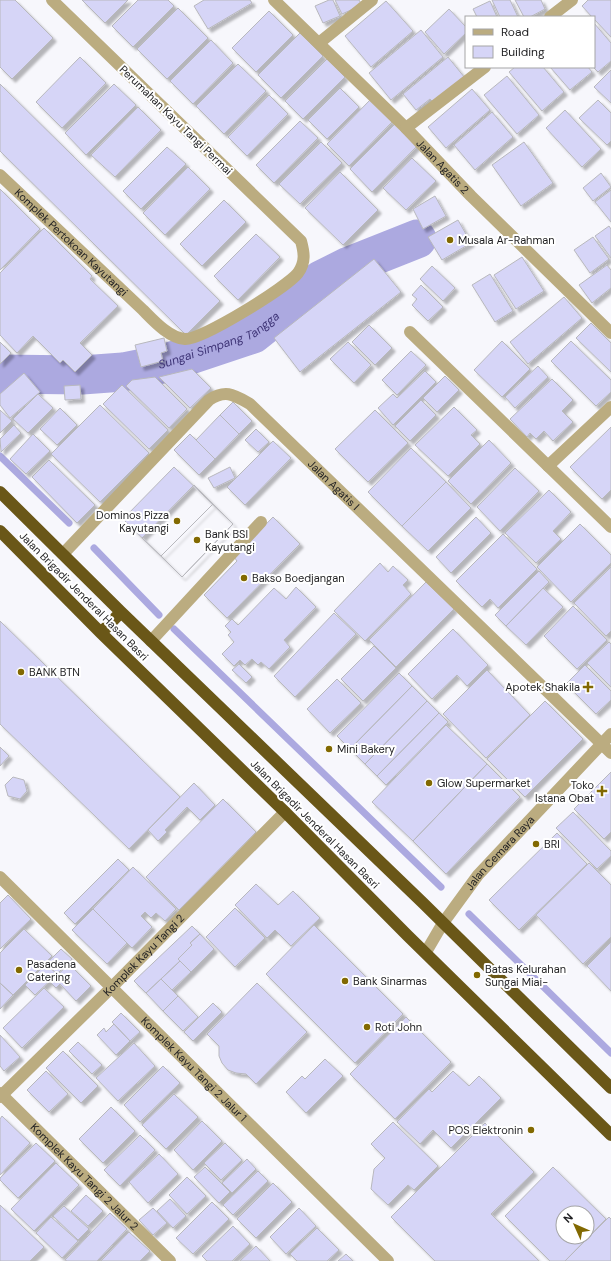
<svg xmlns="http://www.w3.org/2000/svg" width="611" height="1261" font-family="'DM Sans',sans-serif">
<defs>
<filter id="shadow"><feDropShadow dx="3.5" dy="3.5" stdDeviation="1" flood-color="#0004"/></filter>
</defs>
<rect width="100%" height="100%" fill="#f7f7fc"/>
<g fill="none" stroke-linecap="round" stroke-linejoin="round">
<path stroke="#aca9e0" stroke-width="7" d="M0 456 69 523
M94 548 159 615
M174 629 441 887
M469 914 611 1053"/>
<path stroke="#aca9e0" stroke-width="39" id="s1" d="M0 374 82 375 123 372 163 364 253 334 321 280 349 266 417 239"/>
</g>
<path fill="#d6d5f7" stroke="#b8b8bd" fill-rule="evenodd" filter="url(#shadow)" d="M0 0H15L53 38 12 79 0 67Z
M82 0H128L105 23Z
M138 0H168L174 6 133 47 112 26Z
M204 0H250L252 3 208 29 194 6Z
M329 0H333L340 16 323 23 315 6Z
M335 0H359L362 5 342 14Z
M492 0H510L518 17H500Z
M515 0H541L545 9 530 17H524Z
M588 0H611V37L594 19V17H592L582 6Z
M386 1 413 31 371 67 345 36Z
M490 1 497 17H477L473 9Z
M178 8 208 38 167 79 137 49Z
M449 9 466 27V33L444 54 425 32Z
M269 11 293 35 256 72 232 48Z
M594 23 611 43V61L598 72 593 67Z
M421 30 443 57 391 100 369 73Z
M300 33 323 56 281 98 258 75Z
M211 40 233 63 193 104 170 81Z
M80 57 106 83 62 128 36 102Z
M448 57 465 78 434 103 430 99 416 110 403 94Z
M327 59 345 77 303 119 285 101Z
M238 64 266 91 224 134 196 106Z
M515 67H543L564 92 542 111 509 72Z
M550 67H588L592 72 570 90Z
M611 70V103L594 87Z
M507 76 539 115 517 134 484 95Z
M0 84 220 301 186 335 0 151Z
M114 84 136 105 86 155 65 133Z
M340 88 359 107 327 139 308 120Z
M472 89 490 110 446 148 428 127Z
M269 95 288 114 247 156 228 137Z
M370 100 392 122 349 166 327 144Z
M598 100 611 113V141L607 145 579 118Z
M138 107 161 130 115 177 91 155Z
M565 110 601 149 582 167 546 128Z
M492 112 513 137 475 170 454 145Z
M300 121 318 138 274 183 256 165Z
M398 121 420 143 372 192 350 169Z
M321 142 342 163 300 204 279 184Z
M524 142 553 183 521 206 492 165Z
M167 147 186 164 141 209 123 191Z
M412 158 436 181 406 210 383 188Z
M188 167 210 189 165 235 143 213Z
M340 172 378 210 343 245 305 208Z
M601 173 611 187 593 201 583 188Z
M0 189 40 229 0 270Z
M611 190V222L595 202Z
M435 196 446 216 423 229 413 209Z
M224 200 246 222 202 266 180 244Z
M458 220 471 243 442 260 428 237Z
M609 226 611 229V258L595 236Z
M44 228 92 276 90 279 118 306 80 343 92 355 75 372 63 360 60 363 33 336 17 353 0 335V273Z
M256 234 280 257 238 300 214 276Z
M593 237 609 259 590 273 574 250Z
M522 257 544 291 516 309 494 275Z
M374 259 401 292 300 372 274 338Z
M607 265 611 270V288L592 303 579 285Z
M432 266 455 288 443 301 420 279Z
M490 274 513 311 495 322 472 285Z
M421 285 443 307 428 321 412 305 417 299 412 295Z
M564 297 582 318 528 364 510 342Z
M591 323 611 343V372L576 338Z
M369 325 392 348 375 365 352 342Z
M164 338 167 351 161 353 163 361 141 367 135 345Z
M502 341 530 369 502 397 474 370Z
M571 341 611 380V392L596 406 551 361Z
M0 342 11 353 0 364Z
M348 342 371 365 354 383 330 359Z
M411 351 426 365 397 395 382 380Z
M538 366 548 377 515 408 505 397Z
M192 369 211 388 190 408 159 377Z
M425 371 436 382 393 425 378 408 393 394 397 398Z
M24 373 40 392 10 418 0 405V394Z
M445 376 459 390 437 412 423 398Z
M155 377 187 409 169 428 126 386 132 380Z
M552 379 573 400 562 411 573 422 553 441 544 431 536 439 530 433 527 437 510 419Z
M80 385 81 399 65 400 64 386Z
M122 385 168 430 149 449 103 404Z
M38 394 53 408 28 433 13 419Z
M421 400 436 415 410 441 395 426Z
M233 402 252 421 239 434 220 415Z
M100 405 149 453 100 502 51 454Z
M454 407 477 430 471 435 480 444 448 476 415 445Z
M60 408 77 425 57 445 40 429Z
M0 410 12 421 0 433Z
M375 410 408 443 368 482 335 449Z
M220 415 239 434 215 459 196 440Z
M14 425 21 433 1 452 0 439Z
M611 427V490L602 499 570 467Z
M256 429 269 442 258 452 245 440Z
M33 434 50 451 26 474 10 459Z
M190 434 215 459 199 475 174 450Z
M489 440 511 463 471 504 448 481Z
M273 441 291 458 245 505 227 487Z
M411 448 446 482 402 526 368 492Z
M49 460 95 505 77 523 32 477Z
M174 467 233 524 182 577 123 519Z
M230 467 235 478 214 488 208 478Z
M515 468 539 491 500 531 477 507Z
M446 482 471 508 428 551 402 526Z
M194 485 213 504 161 556 142 538Z
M549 490 571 512 553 531 561 539 536 563 505 533Z
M213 504 233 524 182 577 161 556Z
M273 517 300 544 227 618 204 595 237 561 234 557Z
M476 517 491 533 451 573 436 557Z
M580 524 611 555V563L571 602 537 567Z
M503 534 537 569 498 608 490 599 482 607 456 581Z
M380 563 388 572 393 566 408 580 403 585 411 594 365 641 334 611Z
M611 567V631L606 636 574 603Z
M539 571 549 582 506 626 495 615Z
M426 582 454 609 396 667 369 640Z
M296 587 316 607 284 640 290 647 269 669 261 662 258 665 252 659 245 665 240 660 234 666 222 654 234 642 228 635 231 632 225 626 232 619 238 625 274 588 286 599Z
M543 588 563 607 526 645 506 626Z
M573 606 607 640 577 669 544 636Z
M334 613 356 634 295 697 274 676Z
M0 621 180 797 129 849 0 724Z
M453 629 488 665 467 686 457 675 432 699 408 674Z
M609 642 611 644V687L587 663Z
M374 646 396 668 363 701 341 679Z
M239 664 252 677 246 683 232 670Z
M585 665 611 691V700L596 714 566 684Z
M487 670 530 715 486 758 443 714Z
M399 673 412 686 350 749 337 736Z
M337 679 361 703 330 733 307 709Z
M412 686 427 701 365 764 350 749Z
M427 701 439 713 377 776 365 764Z
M545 701 583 739 525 797 487 759Z
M439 713 448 722 386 785 377 776Z
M446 725 487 764 413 841 372 802Z
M0 747 9 756 0 766Z
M487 764 520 797 446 874 413 841Z
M611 772V832L604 839 574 809Z
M13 777 24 780 27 791 20 799 8 796 5 785Z
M194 783 215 805 200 820 187 807 165 830 167 832 158 841 148 830Z
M223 799 256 832 179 910 146 877Z
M573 812 611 851V856L597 869 556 828Z
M557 833 587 864 519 930 489 900Z
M118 859 129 870 75 924 64 913Z
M589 863 611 885V937L583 964 536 915Z
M133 867 176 909 165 921 156 913 151 918 145 912 141 916 152 927 132 948 93 909Z
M256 884 278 905 293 891 320 918 291 946 275 930 267 938 235 905Z
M8 895 31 919 0 949V903Z
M235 908 265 938 235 967 206 937Z
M93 909 127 943 107 964 72 930Z
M314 925 403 1014 355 1063 266 974Z
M192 926 200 934 190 943 192 945 178 959 180 961 146 993 134 981Z
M24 929 52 956 13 995 0 983V953Z
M200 934 214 949 191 972 178 959 192 945 190 943Z
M611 942V991L587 966Z
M61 949 72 959 57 974 46 964Z
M180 961 191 972 172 990 161 979Z
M46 964 57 974 35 995 25 985Z
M69 964 91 986 76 1001 60 984 56 988 50 982Z
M161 979 178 996 163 1011 146 993Z
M0 983 13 995 0 1009Z
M257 983 307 1032 256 1084 246 1074 236 1073 228 1070 222 1063 219 1056V1046L207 1034Z
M44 988 64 1007 22 1048 3 1028Z
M178 996 198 1017 183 1031 163 1011Z
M213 1003 222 1012 193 1041 184 1032Z
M121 1013 140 1032 130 1041 112 1022Z
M406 1017 451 1062 395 1119 350 1074Z
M114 1024 130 1041 116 1055 97 1035 104 1028 106 1032Z
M0 1035 20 1057 4 1071 0 1066Z
M78 1042 102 1065 92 1074 69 1051Z
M134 1043 155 1066 118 1101 96 1078Z
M63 1051 98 1086 81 1103 46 1068Z
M325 1059 343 1076 306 1113 286 1092 302 1076 305 1079Z
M163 1066 180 1083 140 1122 124 1105Z
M46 1071 68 1094 49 1112 27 1090Z
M453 1071 469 1086 479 1076 501 1098 451 1148 433 1130 420 1144 397 1122 429 1089 432 1092Z
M174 1094 198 1117 166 1149 142 1125Z
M111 1107 135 1131 103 1163 79 1139Z
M2 1116 30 1143 0 1175V1119Z
M202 1121 222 1141 193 1170 174 1150Z
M393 1122 438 1166 414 1190 408 1185 388 1205 371 1189 374 1169 385 1158 371 1144Z
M485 1123 534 1172 491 1214 539 1261H435L391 1217Z
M140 1135 155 1150 120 1186 104 1170Z
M36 1143 55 1161 18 1198 0 1180V1178Z
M225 1143 242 1160 221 1180 204 1163Z
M159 1154 178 1174 148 1203 129 1182Z
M247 1159 256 1169 232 1193 222 1183Z
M56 1163 79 1185 34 1231 11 1209Z
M205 1167 230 1192 219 1203 194 1177Z
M553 1167 606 1219 565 1261H550L505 1216ZM563 1213H587V1237H563Z
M258 1171 268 1181 233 1215 223 1205Z
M187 1177 206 1196 187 1214 169 1195Z
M273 1183 292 1202 256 1238 237 1219Z
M86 1195 103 1211 88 1226 71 1211Z
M170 1199 186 1216 173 1228 157 1211Z
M212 1202 229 1219 193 1254 176 1238Z
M0 1205 44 1247 30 1261H0Z
M64 1206 89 1229 78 1240 53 1216Z
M153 1208 167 1223 153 1235 139 1220Z
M299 1208 316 1226 286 1254 270 1237Z
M110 1213 127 1229 97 1261H67L65 1260Z
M51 1217 78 1241 62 1258 36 1233Z
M609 1217 611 1219V1261H565Z
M233 1226 250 1244 232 1261H207L202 1256Z
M317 1228 339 1250 327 1261H297L290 1254Z
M129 1232 150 1251 140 1261H101Z
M256 1246 270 1261H240Z
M346 1254 353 1261H338Z"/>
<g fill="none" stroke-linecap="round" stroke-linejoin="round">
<g stroke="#bbac80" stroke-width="12">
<path id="s2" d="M274 0 406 128 471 196 611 333"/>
<path d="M550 17 572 0"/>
<path d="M319 43 372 0"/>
<path d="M406 128 485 67"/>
<path id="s3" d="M0 175 143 310C153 320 169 338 185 339 202 340 287 287 298 273 306 262 304 252 301 241L52 0"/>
<path d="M410 332 611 527"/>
<path d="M548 466 611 407"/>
<path id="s4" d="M63 554 209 400C226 389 234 395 250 404L611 753"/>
<path d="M151 641 261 522"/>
<path id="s5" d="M0 877 388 1261"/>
<path id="s6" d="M426 952 443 923 478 875 611 734"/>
<path id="s7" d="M0 1093 170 1261"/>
<path id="s8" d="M0 1097 111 988 285 812"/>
</g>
<path stroke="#6a5718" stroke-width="12" d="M0 492 121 612 423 903 611 1088
M0 531 101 633 285 812 408 936 611 1135
M101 633 121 612"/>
</g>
<g fill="#826901" stroke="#fff" stroke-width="1.5">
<circle cx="450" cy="240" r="4"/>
<circle cx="177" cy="521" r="4"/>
<circle cx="197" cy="540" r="4"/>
<circle cx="244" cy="578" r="4"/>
<circle cx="21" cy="672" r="4"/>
<path d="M586 681h4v4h4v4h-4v4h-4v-4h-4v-4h4z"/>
<circle cx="329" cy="749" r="4"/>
<circle cx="429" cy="783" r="4"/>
<path d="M600 785h4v4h4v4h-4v4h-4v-4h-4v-4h4z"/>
<circle cx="536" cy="844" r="4"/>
<circle cx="19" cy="970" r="4"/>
<circle cx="477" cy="975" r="4"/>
<circle cx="345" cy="981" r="4"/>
<circle cx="367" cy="1027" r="4"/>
<circle cx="531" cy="1130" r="4"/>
</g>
<g text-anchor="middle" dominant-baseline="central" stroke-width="4" stroke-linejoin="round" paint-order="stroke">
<g font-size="11" fill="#1f1f21" stroke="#fff">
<text transform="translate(176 120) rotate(44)">Perumahan Kayu Tangi Permai</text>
<text stroke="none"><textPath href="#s2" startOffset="237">Jalan Agatis 2</textPath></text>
<text stroke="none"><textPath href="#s3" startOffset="98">Komplek Pertokoan Kayutangi</textPath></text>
<text stroke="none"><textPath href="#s4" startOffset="373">Jalan Agatis I</textPath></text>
<text transform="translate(84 596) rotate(45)">Jalan Brigadir Jenderal Hasan Basri</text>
<text transform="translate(315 824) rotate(45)">Jalan Brigadir Jenderal Hasan Basri</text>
<text stroke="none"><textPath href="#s6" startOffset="124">Jalan Cemara Raya</textPath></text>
<text stroke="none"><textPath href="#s8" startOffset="202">Komplek Kayu Tangi 2</textPath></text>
<text stroke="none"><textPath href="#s5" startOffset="273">Komplek Kayu Tangi 2 Jalur 1</textPath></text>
<text stroke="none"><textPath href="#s7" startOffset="119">Komplek Kayu Tangi 2 Jalur 2</textPath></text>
</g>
<g font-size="11" fill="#1f1f21" stroke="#fff" text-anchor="start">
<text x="458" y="240">Musala Ar-Rahman</text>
<text x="169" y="515" text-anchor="end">Dominos Pizza<tspan x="169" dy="13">Kayutangi</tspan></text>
<text x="205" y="534">Bank BSI<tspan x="205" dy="13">Kayutangi</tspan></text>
<text x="252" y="578">Bakso Boedjangan</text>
<text x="29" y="672">BANK BTN</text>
<text x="580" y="687" text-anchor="end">Apotek Shakila</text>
<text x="337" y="749">Mini Bakery</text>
<text x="437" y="783">Glow Supermarket</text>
<text x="594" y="785" text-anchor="end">Toko<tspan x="594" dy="13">Istana Obat</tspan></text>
<text x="544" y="844">BRI</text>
<text x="27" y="964">Pasadena<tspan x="27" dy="13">Catering</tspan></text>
<text x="485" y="969">Batas Kelurahan<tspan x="485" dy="13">Sungai Miai-</tspan></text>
<text x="353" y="981">Bank Sinarmas</text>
<text x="375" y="1027">Roti John</text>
<text x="523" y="1130" text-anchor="end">POS Elektronin</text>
</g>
<g font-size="12" font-style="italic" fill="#3f3577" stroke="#fff">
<text stroke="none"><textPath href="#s1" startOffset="225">Sungai Simpang Tangga</textPath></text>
</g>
</g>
<rect x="465" y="16" width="130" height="52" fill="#ffffff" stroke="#a5a5a6"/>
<rect x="473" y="29" width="20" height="6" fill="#bbac80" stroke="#a5a5a6"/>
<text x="501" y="36" font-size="12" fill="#1f1f21">Road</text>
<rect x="473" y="46" width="20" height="12" fill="#d6d5f7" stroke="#a5a5a6"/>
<text x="501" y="56" font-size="12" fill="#1f1f21">Building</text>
<g transform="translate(575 1225) rotate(315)"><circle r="19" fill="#ffffff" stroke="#a5a5a6"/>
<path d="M0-3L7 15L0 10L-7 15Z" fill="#826901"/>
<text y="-6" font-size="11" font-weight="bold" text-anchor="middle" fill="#1f1f21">N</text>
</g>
</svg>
